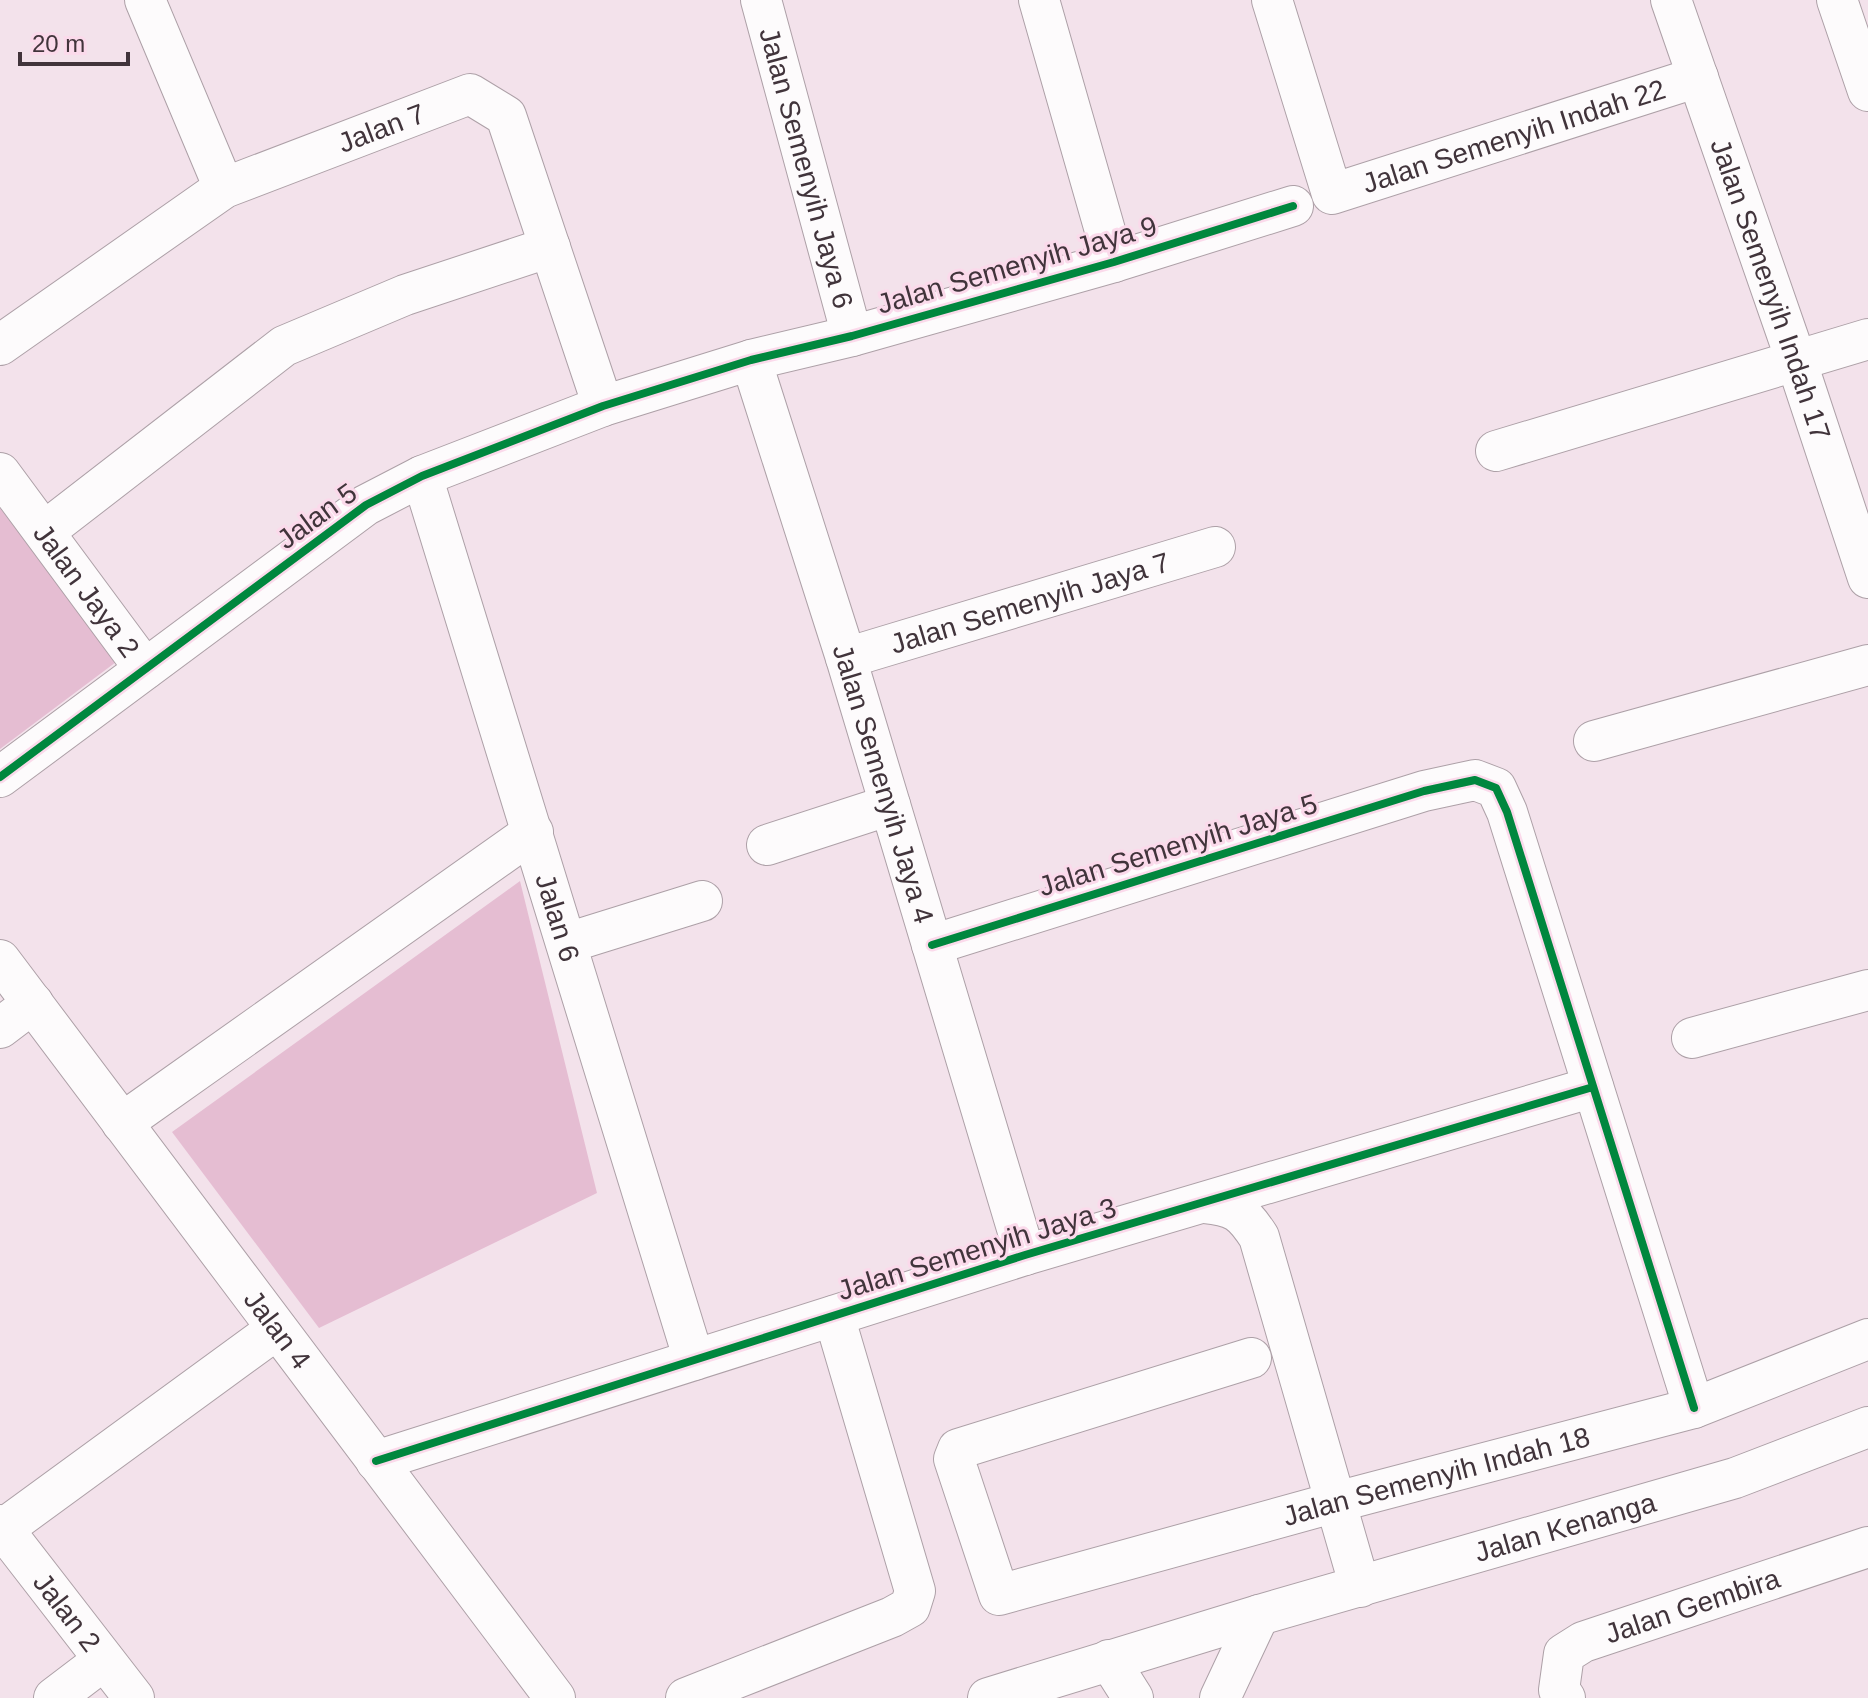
<svg xmlns="http://www.w3.org/2000/svg" width="1868" height="1698" font-family="Helvetica,sans-serif">
<rect width="100%" height="100%" fill="#f3e2eb"/>
<path fill="#e5bdd2" d="M0 508 116 662 0 749Z
M520 881 597 1193 319 1328 172 1132Z"/>
<g fill="none" stroke-linecap="round" stroke-linejoin="round">
<defs>
<g id="minor">
<path d="M145 0 224 188"/>
<path id="s1" d="M761 0 852 336"/>
<path d="M1039 0 1114 262"/>
<path id="s2" d="M1272 0 1332 194 1698 77"/>
<path id="s3" d="M1671 0 1796 360 1868 578"/>
<path d="M1837 0 1868 91"/>
<path id="s4" d="M0 345 224 188 470 94 506 116 603 406"/>
<path id="s5" d="M751 360 846 658 1025 1255"/>
<path d="M1496 451 1868 339"/>
<path id="s6" d="M0 473 145 669"/>
<path id="s7" d="M422 476 694 1360"/>
<path d="M45 531 284 346 405 295 550 247"/>
<path id="s8" d="M846 658 1215 547"/>
<path d="M1594 741 1868 665"/>
<path d="M0 777 366 505 422 476 603 406 751 360 852 336 1114 262 1293 206"/>
<path d="M767 845 890 805"/>
<path d="M567 943 702 901"/>
<path d="M932 945 1424 791 1475 780 1496 788 1507 812 1694 1408"/>
<path id="s9" d="M0 960 555 1698"/>
<path d="M0 1028 33 1003"/>
<path d="M1692 1038 1868 990"/>
<path d="M122 1123 533 832"/>
<path d="M1205 1203C1235 1206 1243 1212 1259 1237L1360 1587"/>
<path id="s10" d="M1251 1358 958 1449 954 1459 999 1595 1336 1502 1694 1408 1868 1339"/>
<path d="M376 1461 1025 1255 1593 1087"/>
<path id="s11" d="M0 1525 134 1698"/>
<path d="M3 1529 277 1329"/>
<path d="M1109 1660 1133 1698"/>
<path d="M54 1698 104 1660"/>
<path d="M686 1698 892 1617 910 1607 915 1591 834 1316"/>
<path id="s12" d="M988 1698 1259 1615 1735 1478 1868 1427"/>
<path d="M1220 1698 1259 1615"/>
<path id="s13" d="M1565 1698 1559 1690 1564 1654 1583 1642 1868 1547"/>
</g>
</defs>
<use href="#minor" stroke="#ada0a7" stroke-width="42"/>
<use href="#minor" stroke="#fdfbfc" stroke-width="40"/>
<defs>
<path id="cycleway" d="M0 777 366 505 422 476 603 406 751 360 852 336 1114 262 1293 206
M932 945 1424 791 1475 780 1496 788 1507 812 1694 1408
M376 1461 1025 1255 1593 1087"/>
</defs>
<use href="#cycleway" stroke="#fbdaeb" stroke-width="13"/>
<use href="#cycleway" stroke="#00873e" stroke-width="8"/>
</g>
<g text-anchor="middle" dominant-baseline="central" stroke-width="6" stroke-linejoin="round" paint-order="stroke">
<g font-size="28" fill="#41343b" stroke="#fbdaeb">
<text stroke="none"><textPath href="#s4" startOffset="442">Jalan 7</textPath></text>
<text stroke="none"><textPath href="#s2" startOffset="394">Jalan Semenyih Indah 22</textPath></text>
<text stroke="none"><textPath href="#s1" startOffset="174">Jalan Semenyih Jaya 6</textPath></text>
<text transform="translate(1017 265) rotate(-16)">Jalan Semenyih Jaya 9</text>
<text stroke="none"><textPath href="#s3" startOffset="306">Jalan Semenyih Indah 17</textPath></text>
<text transform="translate(317 516) rotate(-36)">Jalan 5</text>
<text stroke="none"><textPath href="#s6" startOffset="146">Jalan Jaya 2</textPath></text>
<text stroke="none"><textPath href="#s8" startOffset="192">Jalan Semenyih Jaya 7</textPath></text>
<text stroke="none"><textPath href="#s5" startOffset="444">Jalan Semenyih Jaya 4</textPath></text>
<text transform="translate(1178 845) rotate(-17)">Jalan Semenyih Jaya 5</text>
<text stroke="none"><textPath href="#s7" startOffset="462">Jalan 6</textPath></text>
<text transform="translate(977 1249) rotate(-17)">Jalan Semenyih Jaya 3</text>
<text stroke="none"><textPath href="#s9" startOffset="462">Jalan 4</textPath></text>
<text stroke="none"><textPath href="#s10" startOffset="914">Jalan Semenyih Indah 18</textPath></text>
<text stroke="none"><textPath href="#s12" startOffset="602">Jalan Kenanga</textPath></text>
<text stroke="none"><textPath href="#s13" startOffset="184">Jalan Gembira</textPath></text>
<text stroke="none"><textPath href="#s11" startOffset="110">Jalan 2</textPath></text>
</g>
</g>
<path d="M20 52v12h108v-12" fill="none" stroke="#41343b" stroke-width="4"/>
<text x="32" y="52" font-size="24" fill="#41343b" stroke="#fbdaeb" stroke-width="6" paint-order="stroke">20 m</text>
</svg>
